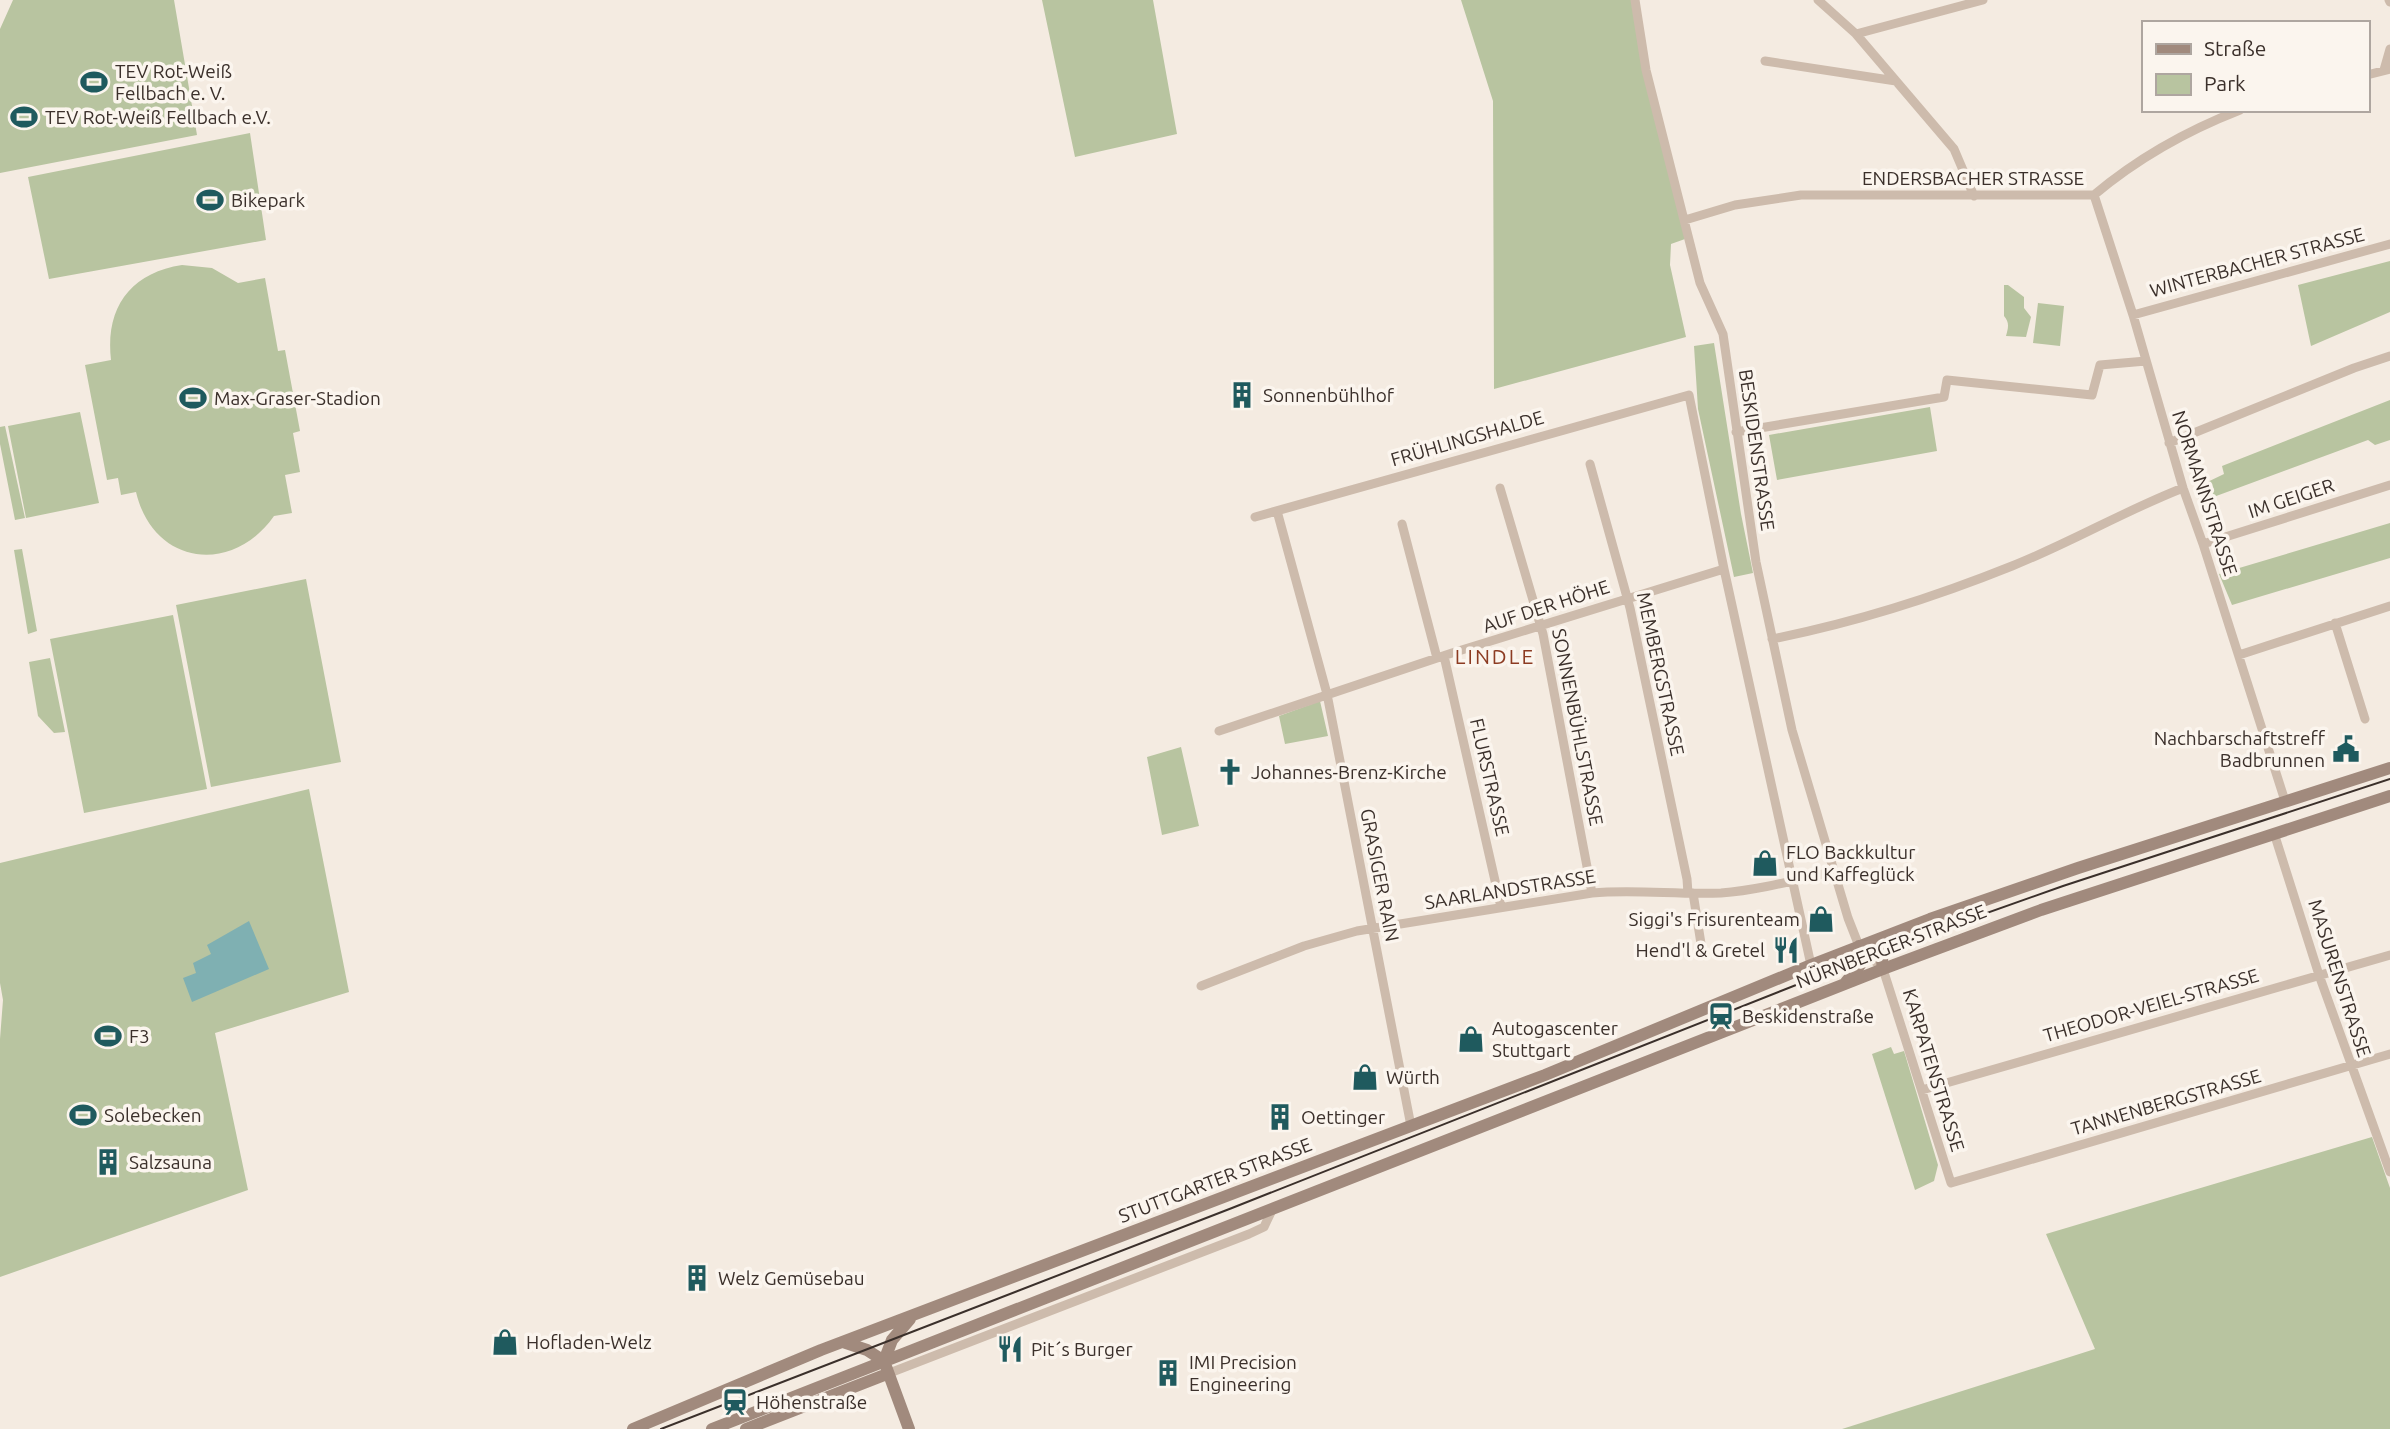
<svg xmlns="http://www.w3.org/2000/svg" width="2390" height="1429" font-family="Ubuntu,sans-serif">
<rect width="100%" height="100%" fill="#f4ebe1"/>
<path fill="#b8c4a0" d="M13 0H174L197 135 0 173V29Z
M1042 0H1153L1177 134 1075 157Z
M1461 0H1631L1685 239 1671 244 1670 265 1686 337 1494 389 1493 101Z
M250 133 266 240 49 279 28 177Z
M2390 261V312L2311 346 2298 285Z
M182 265 212 268 238 283 265 278 278 351 285 350 300 431 293 433 300 472 285 475 292 513 274 516C232 576 153 565 136 492L121 495 118 478 107 480 85 365 111 360C105 308 130 273 182 265Z
M2004 285H2008L2024 297V308L2031 317 2026 337 2006 336C2008 328 2010 323 2004 316Z
M2038 303 2064 306 2060 346 2033 343Z
M1714 343 1741 514 1753 573 1734 577 1698 409 1694 346Z
M2390 400V440L2375 445 2368 440 2200 502 2195 488 2224 474 2222 466Z
M1930 407 1937 451 1777 480 1769 435Z
M80 412 99 503 26 518 8 426Z
M5 426 25 518 15 520 0 444V427Z
M2390 523V558L2232 605 2219 574Z
M22 549 37 631 28 634 14 550Z
M306 579 341 762 211 787 176 605Z
M173 615 207 789 84 813 50 639Z
M50 658 65 732 54 733 38 716 29 662Z
M1320 701 1328 736 1285 744 1279 716Z
M1181 747 1199 826 1162 835 1147 757Z
M309 789 349 992 215 1033 248 1190 0 1277V1039L3 1000 0 983V863Z
M1891 1047 1894 1054 1904 1051 1938 1165 1934 1181 1915 1190 1872 1054Z
M2372 1137 2390 1188V1429H1842L2095 1349 2046 1234Z"/>
<path fill="#7fb0b2" d="M249 921 269 969 192 1002 183 978 196 973 193 963 211 954 207 945Z"/>
<g fill="none" stroke-linecap="round" stroke-linejoin="round">
<path stroke="#cdbbac" stroke-width="9" d="M1635 0 1646 70 1700 283 1723 334 1756 562 1792 730 1848 918 1859 946 1883 969 1951 1183 2390 1054
M1818 0 1856 34 1954 149 1974 196
M2389 0 2390 2
M1856 34 1983 0
M1765 61 1896 81
M2384 70 2390 49
M2367 75 2390 69
M2094 195 2133 315 2183 488 2203 544 2285 801
M1685 220 1735 205 1801 195H2094C2138 158 2186 131 2240 110
M2133 315 2390 244
M1736 432 1944 397 1947 380 2092 395 2100 365 2146 361
M2169 443 2354 368 2390 356
M1590 464 1630 608 1687 879 1688 893
M1500 488 1543 634 1592 893
M1277 511 1327 694 1411 1126
M1255 517 1689 395 1724 569 1811 965
M1402 524 1437 658
M2203 544 2390 485
M2335 623 2365 719
M1772 639C1853 623 1935 597 2012 566 2070 543 2124 511 2183 488
M2239 655 2390 606
M1444 656 1501 907
M1219 731 1452 653 1724 569
M2274 833 2319 975 2390 1172
M1693 893 1702 950
M1201 986 1304 946 1357 931 1592 893C1635 889 1678 895 1721 893 1758 890 1796 880 1832 872
M1922 1090 2390 955
M887 1374 1249 1234 1264 1227 1273 1208"/>
<path stroke="#a18a7d" stroke-width="12" d="M1883 969C1880 952 1884 944 1897 933
M1846 982 1860 965 1859 946
M843 1342 867 1350 884 1361
M633 1429 821 1350 1545 1075 1811 965 1930 919 2078 868 2390 768
M712 1429 1883 969 2041 910 2390 796
M746 1429 887 1374
M909 1429 884 1361 892 1340 910 1319"/>
<path stroke="#3b302b" stroke-width="2" d="M661 1429 1232 1208 1905 942 2063 886 2390 779"/>
</g>
<defs>
<symbol id="stadium-bare" viewBox="-9 -9 18 18"><path d="M0-5a6.5 5 0 1 0 0 10a6.5 5 0 1 0 0-10ZM-3.5-1.8h7v3.6h-7Z" fill="#1f5a5e" stroke="#fbf5ee" stroke-width="2.5" paint-order="stroke"/></symbol>
<symbol id="building-bare" viewBox="-9 -9 18 18"><path d="M-4-6H4V6H1V3H-1V6H-4ZM-2.5-4.3h1.7v1.8h-1.7ZM.8-4.3h1.7v1.8H.8ZM-2.5-1h1.7V.8h-1.7ZM.8-1h1.7V.8H.8Z" fill="#1f5a5e" stroke="#fbf5ee" stroke-width="2.5" paint-order="stroke"/></symbol>
<symbol id="civic-bare" viewBox="-9 -9 18 18"><path d="M-.6-6.5H3V-4.5H.6V-3L4-1V1h2V6H-6V1h2V-1L-.6-3ZM-1.2 2.5V6h2.4V2.5Z" fill="#1f5a5e" stroke="#fbf5ee" stroke-width="2.5" paint-order="stroke"/></symbol>
<symbol id="church-bare" viewBox="-9 -9 18 18"><path d="M-1.2-6h2.4v3.5h3.3v2.4h-3.3V6h-2.4V-.1h-3.3v-2.4h3.3Z" fill="#1f5a5e" stroke="#fbf5ee" stroke-width="2.5" paint-order="stroke"/></symbol>
<symbol id="shop-bare" viewBox="-9 -9 18 18"><path d="M-5-2.5h2.3a2.7 3.5 0 0 1 5.4 0H5L5.5 6h-11ZM-1.5-2.5h3a1.5 2.3 0 0 0-3 0Z" fill="#1f5a5e" stroke="#fbf5ee" stroke-width="2.5" paint-order="stroke"/></symbol>
<symbol id="restaurant-bare" viewBox="-9 -9 18 18"><path d="M-5-6h1v4h1v-4h1v4h1v-4h1v5L-1.5 .5V6h-2V.5L-5-1ZM5-6V6H3V1.5H1.5Q1.5-4 5-6Z" fill="#1f5a5e" stroke="#fbf5ee" stroke-width="2.5" paint-order="stroke"/></symbol>
<symbol id="station-bare" viewBox="-9 -9 18 18"><path d="M-3-6H3Q5-6 5-4V2Q5 4 3 4L4.5 6H3L1.5 4h-3L-3 6H-4.5L-3 4Q-5 4-5 2V-4Q-5-6-3-6ZM-3.5-4v3h7v-3ZM-3.5 1v1.5H-2V1ZM2 1v1.5H3.5V1Z" fill="#1f5a5e" stroke="#fbf5ee" stroke-width="2.5" paint-order="stroke"/></symbol>
</defs>
<g fill-rule="evenodd">
<use href="#stadium-bare" x="75" y="63" width="38" height="38"/>
<use href="#stadium-bare" x="5" y="98" width="38" height="38"/>
<use href="#stadium-bare" x="191" y="181" width="38" height="38"/>
<use href="#building-bare" x="1223" y="376" width="38" height="38"/>
<use href="#stadium-bare" x="174" y="379" width="38" height="38"/>
<use href="#civic-bare" x="2327" y="730" width="38" height="38"/>
<use href="#church-bare" x="1211" y="753" width="38" height="38"/>
<use href="#shop-bare" x="1746" y="844" width="38" height="38"/>
<use href="#shop-bare" x="1802" y="900" width="38" height="38"/>
<use href="#restaurant-bare" x="1767" y="931" width="38" height="38"/>
<use href="#station-bare" x="1702" y="997" width="38" height="38"/>
<use href="#stadium-bare" x="89" y="1017" width="38" height="38"/>
<use href="#shop-bare" x="1452" y="1020" width="38" height="38"/>
<use href="#shop-bare" x="1346" y="1058" width="38" height="38"/>
<use href="#stadium-bare" x="64" y="1096" width="38" height="38"/>
<use href="#building-bare" x="1261" y="1098" width="38" height="38"/>
<use href="#building-bare" x="89" y="1143" width="38" height="38"/>
<use href="#building-bare" x="678" y="1259" width="38" height="38"/>
<use href="#shop-bare" x="486" y="1323" width="38" height="38"/>
<use href="#restaurant-bare" x="991" y="1330" width="38" height="38"/>
<use href="#building-bare" x="1149" y="1354" width="38" height="38"/>
<use href="#station-bare" x="716" y="1383" width="38" height="38"/>
</g>
<g text-anchor="middle" dominant-baseline="central" stroke-width="7" stroke-linejoin="round" paint-order="stroke">
<g font-size="19" fill="#3b302b" stroke="#fbf5ee" text-anchor="start">
<text x="115" y="71">TEV Rot-Weiß<tspan x="115" dy="22">Fellbach e. V.</tspan></text>
<text x="45" y="117">TEV Rot-Weiß Fellbach e.V.</text>
<text x="231" y="200">Bikepark</text>
<text x="1263" y="395">Sonnenbühlhof</text>
<text x="214" y="398">Max-Graser-Stadion</text>
<text x="2325" y="738" text-anchor="end">Nachbarschaftstreff<tspan x="2325" dy="22">Badbrunnen</tspan></text>
<text x="1251" y="772">Johannes-Brenz-Kirche</text>
<text x="1786" y="852">FLO Backkultur<tspan x="1786" dy="22">und Kaffeglück</tspan></text>
<text x="1800" y="919" text-anchor="end">Siggi's Frisurenteam</text>
<text x="1765" y="950" text-anchor="end">Hend'l &amp; Gretel</text>
<text x="1742" y="1016">Beskidenstraße</text>
<text x="1492" y="1028">Autogascenter<tspan x="1492" dy="22">Stuttgart</tspan></text>
<text x="129" y="1036">F3</text>
<text x="1386" y="1077">Würth</text>
<text x="104" y="1115">Solebecken</text>
<text x="1301" y="1117">Oettinger</text>
<text x="129" y="1162">Salzsauna</text>
<text x="718" y="1278">Welz Gemüsebau</text>
<text x="526" y="1342">Hofladen-Welz</text>
<text x="1031" y="1349">Pit´s Burger</text>
<text x="1189" y="1362">IMI Precision<tspan x="1189" dy="22">Engineering</tspan></text>
<text x="756" y="1402">Höhenstraße</text>
</g>
<g font-size="19" fill="#3b302b" stroke="#fbf5ee">
<text x="1973" y="178">ENDERSBACHER STRASSE</text>
<text transform="translate(2257 262) rotate(-15)">WINTERBACHER STRASSE</text>
<text transform="translate(1467 438) rotate(-16)">FRÜHLINGSHALDE</text>
<text transform="translate(1757 450) rotate(82)">BESKIDENSTRASSE</text>
<text transform="translate(2205 493) rotate(72)">NORMANNSTRASSE</text>
<text transform="translate(2291 498) rotate(-18)">IM GEIGER</text>
<text transform="translate(1546 606) rotate(-18)">AUF DER HÖHE</text>
<text transform="translate(1661 674) rotate(78)">MEMBERGSTRASSE</text>
<text transform="translate(1578 727) rotate(79)">SONNENBÜHLSTRASSE</text>
<text transform="translate(1490 777) rotate(77)">FLURSTRASSE</text>
<text transform="translate(1380 875) rotate(79)">GRASIGER RAIN</text>
<text transform="translate(1510 889) rotate(-9)">SAARLANDSTRASSE</text>
<text transform="translate(1891 946) rotate(-21)">NÜRNBERGER STRASSE</text>
<text transform="translate(2340 978) rotate(72)">MASURENSTRASSE</text>
<text transform="translate(2151 1005) rotate(-16)">THEODOR-VEIEL-STRASSE</text>
<text transform="translate(1934 1070) rotate(73)">KARPATENSTRASSE</text>
<text transform="translate(2166 1102) rotate(-16)">TANNENBERGSTRASSE</text>
<text transform="translate(1215 1180) rotate(-21)">STUTTGARTER STRASSE</text>
</g>
<g font-size="21" letter-spacing="2" fill="#8c3b22" stroke="#fbf5ee">
<text x="1495" y="656">LINDLE</text>
</g>
</g>
<rect x="2142" y="21" width="228" height="91" fill="#fbf5ee" stroke="#aea6a0" stroke-width="2"/>
<rect x="2156" y="44" width="35" height="10" fill="#a18a7d" stroke="#aea6a0" stroke-width="2"/>
<text x="2204" y="56" font-size="21" fill="#3b302b">Straße</text>
<rect x="2156" y="74" width="35" height="21" fill="#b8c4a0" stroke="#aea6a0" stroke-width="2"/>
<text x="2204" y="91" font-size="21" fill="#3b302b">Park</text>
</svg>
